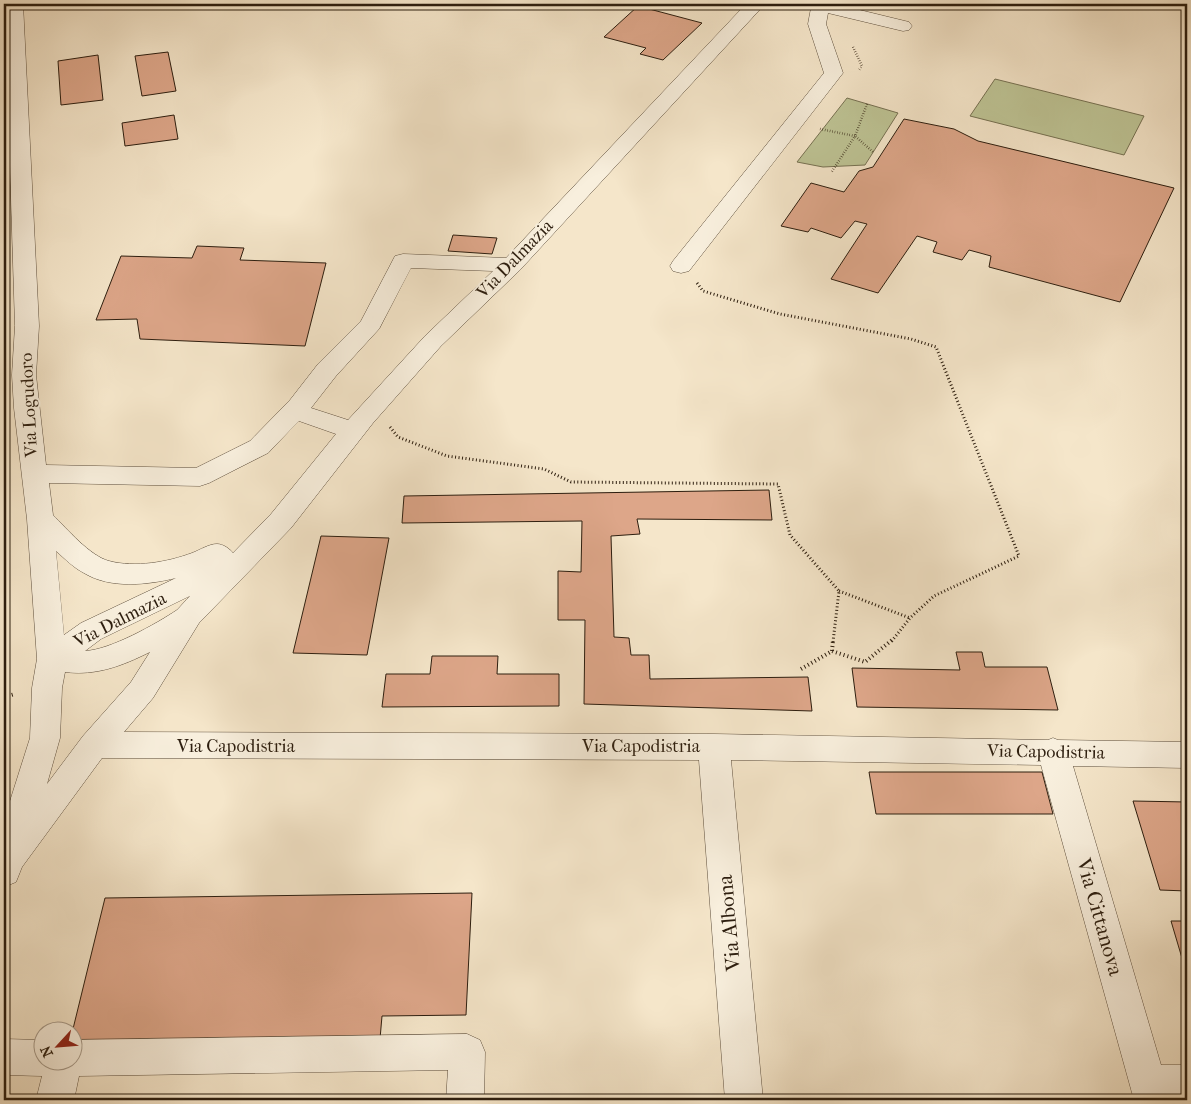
<svg xmlns="http://www.w3.org/2000/svg" width="1191" height="1104" font-family="'IM FELL French Canon',serif">
<rect width="100%" height="100%" fill="#f5e6ca"/>
<filter id="stains"><feTurbulence type="fractalNoise" baseFrequency=".004" numOctaves="4"/><feColorMatrix values="0 0 0 0 .2 0 0 0 0 .09 0 0 0 0 .02 0 0 0 .5 -.17"/></filter>
<radialGradient id="worn" r=".72"><stop offset=".6" stop-color="#630" stop-opacity="0"/><stop offset="1" stop-color="#630" stop-opacity=".3"/></radialGradient>
<path fill="#bec495" stroke="#767152" d="M995 79 1144 116 1124 155 970 116Z
M847 98 898 113 865 165 823 167 797 162Z"/>
<path fill="#dda689" stroke="#2d1e0f" d="M638 6 702 23 663 60 640 54 646 48 604 37Z
M168 52 176 91 142 96 135 56Z
M98 55 103 100 61 105 58 61Z
M174 115 178 139 125 146 122 123Z
M904 119 954 129 978 141 1174 188 1120 302 989 267 991 256 969 250 962 260 933 252 937 242 917 236 878 293 831 279 867 224 855 221 841 238 811 228 808 232 781 226 811 183 844 192 859 171 873 167Z
M453 235 497 238 492 254 448 251Z
M197 246 244 248 240 260 326 263 305 346 140 339 137 319 96 320 121 256 192 258Z
M769 490 772 520 637 519 640 534 611 536 614 637 629 638 631 655H649L650 679 808 677 812 711 584 704 585 620H558V571L581 572 582 521 402 523 404 496Z
M321 536 389 538 367 655 293 653Z
M956 652H982L985 667H1047L1058 710 857 707 852 668 960 670Z
M432 656H498L497 674H559V706L382 707 386 674H430Z
M869 772H1042L1053 814H876Z
M1133 801 1187 802V891L1160 890Z
M472 893 466 1015 382 1016 380 1039 72 1043V1033L105 898Z
M1171 921H1187V975Z"/>
<g fill="none" stroke-linecap="round" stroke-linejoin="round">
<defs>
<path id="minor" d="M5 4H23L39 326 36 375 46 465 196 468 250 441 290 400 318 364 361 321 395 256 403 254 506 258 746 4H765L520 270 441 346 373 423 291 528 199 623 153 698 124 732 714 734 1048 740 1053 738 1058 740 1187 742V768L1073 766 1161 1065H1187V1100H1134L1041 765 731 760 763 1100H725L699 760 102 758 22 867 16 882 4 887V820L30 738 32 688 37 659 27 519 14 408 12 375 15 326ZM411 268 493 271 425 336 348 420 311 408 336 376 379 329ZM299 421 336 434 271 514 233 553C230 549 223 544 217 544 209 544 200 550 192 553 168 562 135 568 109 561 90 556 67 529 53 515L49 483 200 486 209 483 268 453ZM56 551C65 559 74 568 84 573 110 589 147 585 176 578L81 623 64 635ZM190 596C186 600 181 606 177 610 156 624 110 650 85 651L101 639ZM150 652 131 682 83 736 47 784 60 738 62 688 65 672C96 676 122 666 150 652Z
M805 4H835L909 22 912 26 909 30 903 31 828 13 826 24 843 73 689 271 681 273 673 271 670 266 673 261 824 73 808 24 811 8Z
M467 1034 480 1040 485 1052 484 1100H446L448 1070 79 1076 74 1100H36L42 1076 4 1075V1039L42 1040V1062H72V1040Z"/>
</defs>
<use href="#minor" stroke="#5f503e" stroke-width="1"/>
<path stroke="#2d1e0f" stroke-width="2.5" stroke-dasharray="0.5 2" stroke-linecap="butt" d="M853 47 862 66 859 70
M867 104 855 136 873 152
M820 129 855 136 831 173"/>
<path stroke="#2d1e0f" stroke-width="3" stroke-dasharray="1 2.5" stroke-linecap="butt" d="M697 283 703 291 780 314 911 339 936 347 1019 556 934 596 910 618 891 642
M390 427 398 437 447 456 544 469 571 482 778 484 790 535 839 591 833 642
M839 591 910 618"/>
<path stroke="#2d1e0f" stroke-width="4" stroke-dasharray="1 3" stroke-linecap="butt" d="M832 651 833 640
M801 669 832 651 865 662 892 640
M4 697 15 694"/>
<use href="#minor" fill="#f8efdd" fill-rule="evenodd"/>
</g>
<g text-anchor="middle" dominant-baseline="central" stroke-width="4" stroke-linejoin="round" paint-order="stroke">
<g font-size="18" fill="#2d1e0f" stroke="#f8efdd">
<text transform="translate(515 259) rotate(-46)">Via Dalmazia</text>
<text transform="translate(29 405) rotate(-93)">Via Logudoro</text>
<text transform="translate(120 620) rotate(-27)">Via Dalmazia</text>
<text x="236" y="746">Via Capodistria</text>
<text x="641" y="746">Via Capodistria</text>
<text transform="translate(1046 752) rotate(1)">Via Capodistria</text>
</g>
<g font-size="21" fill="#2d1e0f" stroke="#f8efdd">
<text transform="translate(1100 917) rotate(74)">Via Cittanova</text>
<text transform="translate(729 923) rotate(-95)">Via Albona</text>
</g>
</g>
<rect width="1191" height="1104" fill="none" stroke="#f5e6ca" stroke-width="20"/>
<rect x="5" y="5" width="1181" height="1094" fill="none" stroke="#2d1e0f" stroke-width="2.5"/>
<rect x="10" y="10" width="1171" height="1084" fill="none" stroke="#2d1e0f"/>
<g transform="translate(58 1046) rotate(244)"><circle r="24" fill="#f8efdd" stroke="#a79b8b"/>
<path d="M0-4L9 19L0 12L-9 19Z" fill="#8f2418"/>
<text y="-8" font-size="14" font-weight="bold" text-anchor="middle" fill="#2d1e0f">N</text>
</g>
<rect width="100%" height="100%" filter="url(#stains)"/>
<rect width="100%" height="100%" fill="url(#worn)"/>
</svg>
